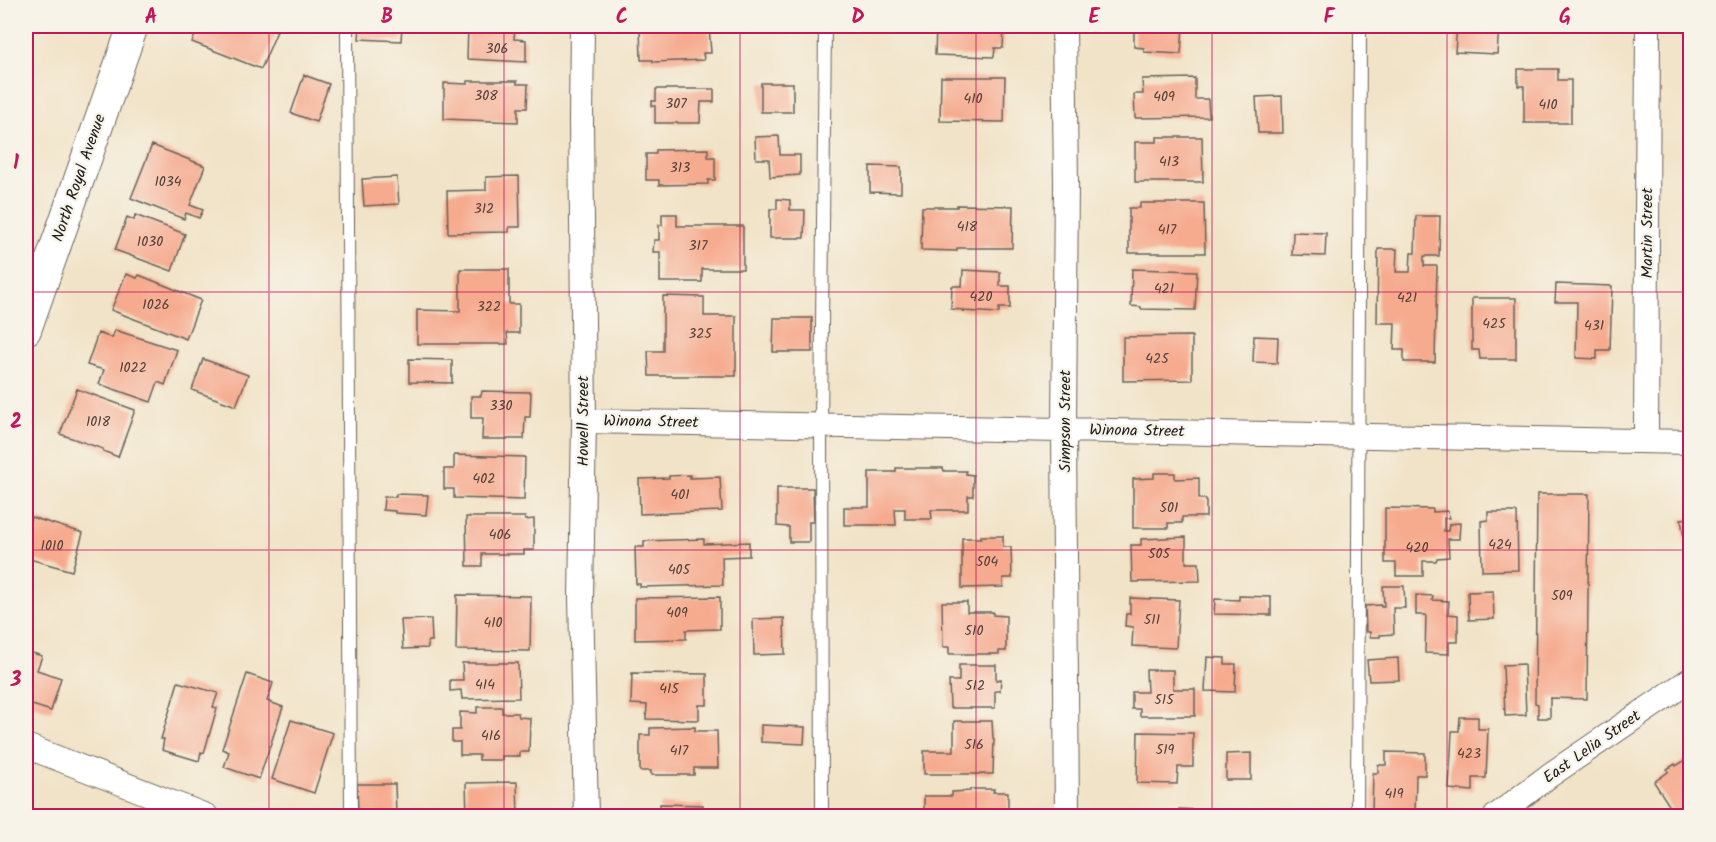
<svg xmlns="http://www.w3.org/2000/svg" width="1716" height="842" font-family="Kalam,sans-serif">
<rect width="100%" height="100%" fill="#f7f3e8"/>
<filter id="ink" filterUnits="userSpaceOnUse"><feTurbulence type="fractalNoise" baseFrequency=".0167" numOctaves="2"/><feDisplacementMap in="SourceGraphic" scale="12" xChannelSelector="R" yChannelSelector="G"/><feConvolveMatrix kernelMatrix="1 2 1 2 8 2 1 2 1" color-interpolation-filters="sRGB"/></filter>
<filter id="wash" filterUnits="userSpaceOnUse"><feTurbulence type="fractalNoise" baseFrequency=".008" numOctaves="4" result="noise"/><feDisplacementMap in="SourceGraphic" scale="24" xChannelSelector="R" yChannelSelector="G"/><feGaussianBlur stdDeviation="1.35" result="paint"/><feColorMatrix in="noise" values="0 0 0 0 0 0 0 0 0 0 0 0 0 0 0 0 0 1.4 0 .05"/><feComposite in="paint" operator="in"/></filter>
<g filter="url(#wash)">
<rect width="100%" height="100%" fill="#f1e3c7"/>
<g id="blocks">
<path fill="#f6aa8e" d="M199 26H263L277 31 261 69 192 42Z
M360 26H402L401 41 359 39Z
M468 26H515L514 39 526 40V62L467 59Z
M640 26H709L711 53H703L704 60 653 62V60H641Z
M936 26H1004L1003 48H995L994 57 935 55Z
M1134 26H1183L1181 54 1144 52V48L1134 47Z
M1457 26H1499L1497 54 1455 52Z
M1518 69H1558V80H1571V123H1524V86H1518Z
M304 75 329 84 316 122 291 113Z
M941 77H1005L1004 122 940 121Z
M1195 78V99H1208L1209 117 1135 118 1134 94H1143L1142 79Z
M467 81H517V84H528L527 108H518V122L444 119V83L467 84Z
M761 83H793V112H761Z
M656 89H714V102H701L700 123H655V106H652V101H656Z
M1282 96 1283 133H1258L1256 97Z
M779 136 780 155H800V175L770 177 769 159H756L755 137Z
M1157 137H1202L1203 182H1135V142H1157Z
M152 145 205 166 190 205 203 210 199 218 186 213 184 219 131 198Z
M708 149V157H715V180H708V184L659 185V180H646V154H656V150Z
M870 166 901 167V193L870 192Z
M519 176 520 227H509V232L448 233 447 191 486 190V177Z
M397 177 399 204 364 206 362 179Z
M777 199 790 200V210H805L804 238H770V209H777Z
M1140 203H1204L1205 253H1129V208H1140Z
M957 205 1013 206 1012 248H957V251L921 250 922 207H957Z
M662 214H677V226H743V269H702V282H660V252H653L654 240H659V225H662Z
M135 215 185 234 172 271 115 250 127 217 134 220Z
M1416 216H1440L1439 256H1424V266H1437L1435 362H1404V350H1394L1395 323H1377L1378 249H1397L1396 272H1410L1411 253H1415Z
M1293 232 1326 233 1325 256 1292 255Z
M460 269H509V304H519V333H507L508 344H417V310L460 311Z
M1132 269 1197 271 1195 310 1141 309V307L1131 306Z
M963 270 1000 272V286H1010V308H999V313L963 311 964 310 951 309 952 286H962Z
M126 274 137 278 139 275 201 300 186 339 111 310Z
M1556 284 1612 286 1610 350H1597V359L1576 358 1577 302H1555Z
M663 296 704 297V316H736V376H649L648 351H663Z
M1472 298H1516V359H1480L1479 350H1472Z
M774 318H812V352H773Z
M115 330 177 350 165 385 158 382 151 402 99 384 104 370 87 365 98 333 112 338Z
M1192 336V380L1123 381V337Z
M1254 336 1278 337 1277 363 1253 362Z
M203 359 248 375 236 406 192 390Z
M409 359 452 360V383L409 382Z
M77 389 135 410 118 457 103 451V449L60 434Z
M482 391 531 392 530 417H525L524 439H482L483 418H471V396H481Z
M454 455 525 457 524 500 454 498V489H444V469H454Z
M896 468H943L944 471H966V474L973 475V496H968V510H931L932 519H905V509H895L896 525H844V507H869V472H896Z
M1154 473H1175V479L1199 478V499H1206V517H1182V523H1168V528H1133V479L1154 478Z
M690 475V478L720 477 722 511 640 514 639 479 669 478V476Z
M777 488H813L814 522H809V542H789V527L777 526Z
M396 494 428 495 426 515 395 513V511L383 510 384 497H396Z
M1537 494H1589L1587 699 1550 698V718H1538V704L1535 703Z
M1385 508 1433 509V512L1448 511 1449 518H1444V531H1448L1449 524 1460 523 1459 539H1448L1449 557 1437 558 1436 561H1423V576H1396V563H1385Z
M1488 512H1517L1518 570 1482 571 1481 521 1488 520Z
M31 517 83 533 72 571 26 558V535Z
M466 517H525V520L534 519V550H524V554H482V566H467Z
M1690 518V569H1689L1681 519Z
M981 536H1003V547H1011L1012 578H1003V587L962 588V538H981Z
M1186 537V563H1199L1200 581 1132 582 1131 545H1141V539Z
M704 539V544L749 542V556L722 557 723 585 640 587V584H636L635 547H644V541Z
M1383 586H1404L1405 608H1393L1394 634 1380 635V637H1370V632H1366L1365 606 1381 605V607H1384Z
M1493 591 1494 619 1469 620 1468 592Z
M457 595 531 596 530 651 456 650Z
M1416 595 1433 596 1432 600 1449 601 1448 614 1458 615V642H1449V654L1425 653 1426 615H1416Z
M1239 596 1271 597V615L1214 614 1215 599 1239 600Z
M720 597V629L686 630V639L635 640V598Z
M1130 598 1179 600 1176 648 1132 646 1133 627 1125 626 1126 614H1130Z
M942 602H967V612H993V615L1006 616V651H999V654H949V647H943Z
M784 618 785 654 754 655 753 619Z
M431 619 432 641H428V648L403 649 401 620Z
M26 651 42 656 37 670 61 678 51 711 26 703Z
M1207 657 1225 658V664H1236L1235 692 1205 691Z
M1398 658 1399 680 1369 681 1367 660Z
M462 663H518L519 698 462 699 461 690 450 691V680H463Z
M1524 664 1526 715 1505 716 1503 665Z
M959 665H996V680L1001 679 1000 691H995V708H950L949 681H959Z
M1146 670H1173V689H1195V716H1140V709H1132V692H1147Z
M632 673 707 674V705H699V720L646 719 647 705 631 704Z
M247 674 273 683 267 701 283 707 259 779 224 767 229 752 222 749Z
M178 682 218 693 213 707 217 708 204 753 201 752 199 761 162 750 164 739H161Z
M477 707H502V713H518L519 717 530 718 529 752H520V756H502V760H479V755H460V742H452V730H460V712L477 713Z
M1460 717H1478V729H1488L1486 778H1473V791L1449 789 1452 731H1459Z
M291 720 333 733 314 793 272 779Z
M954 721H992L993 739H994L993 774H924V751H954Z
M761 725 805 727 804 744 761 742Z
M695 727V731H717L718 768H694V775H651V771H640V735H650V728Z
M1138 732 1193 733V767H1178L1177 784 1137 783Z
M1386 752 1425 753V775H1416L1415 815 1412 816H1377V813H1372L1373 773H1378V765H1386Z
M1251 753V780H1226V754Z
M1690 757V802L1674 813 1654 782 1668 772 1667 769 1675 764 1676 766Z
M517 782 518 816H467L466 783Z
M357 784H395L396 816H378V813L358 814Z
M970 789H994L993 792H1008V813L1000 812V816H924V796H952V792L970 791Z
M660 804 703 805V816H660Z
M1179 809 1198 810V816H1179Z"/>
</g>
</g>
<g filter="url(#ink)">
<use href="#blocks" fill-opacity="0" stroke="#676258" stroke-width="1.5"/>
<g fill="none" stroke-linecap="round" stroke-linejoin="round">
<defs>
<path id="service" d="M347 26 351 816
M822 816 821 425 825 26
M1357 816 1360 26"/>
<path id="minor" d="M582 26 581 121 584 421 581 597 586 816
M1064 26 1066 183 1064 430 1067 816
M584 421 1690 442
M1646 441 1648 26
M26 746 206 816
M1496 816 1550 775 1690 680"/>
<path id="tertiary" d="M26 330 133 26"/>
</defs>
<use href="#service" stroke="#676258" stroke-width="14"/>
<use href="#minor" stroke="#676258" stroke-width="26"/>
<use href="#tertiary" stroke="#676258" stroke-width="32"/>
<use href="#service" stroke="#fff" stroke-width="12"/>
<use href="#minor" stroke="#fff" stroke-width="24"/>
<use href="#tertiary" stroke="#fff" stroke-width="30"/>
</g>
</g>
<path fill="none" stroke="#c2185b" stroke-width="1.5" stroke-opacity="0.55" d="M269 26V816M504 26V816M740 26V816M976 26V816M1212 26V816M1447 26V816M26 292H1690M26 550H1690"/>
<g text-anchor="middle" dominant-baseline="central" stroke-width="4.5" stroke-linejoin="round" paint-order="stroke">
<g font-size="14" fill="#524038">
<text x="497" y="49">306</text>
<text x="486" y="96">308</text>
<text x="1164" y="97">409</text>
<text x="973" y="99">410</text>
<text x="676" y="104">307</text>
<text x="1548" y="105">410</text>
<text x="1169" y="162">413</text>
<text x="680" y="168">313</text>
<text x="168" y="182">1034</text>
<text x="484" y="209">312</text>
<text x="967" y="227">418</text>
<text x="1167" y="230">417</text>
<text x="150" y="242">1030</text>
<text x="698" y="246">317</text>
<text x="1164" y="289">421</text>
<text x="981" y="297">420</text>
<text x="1407" y="298">421</text>
<text x="156" y="305">1026</text>
<text x="489" y="307">322</text>
<text x="1494" y="324">425</text>
<text x="1594" y="326">431</text>
<text x="700" y="334">325</text>
<text x="1157" y="359">425</text>
<text x="133" y="368">1022</text>
<text x="501" y="406">330</text>
<text x="98" y="422">1018</text>
<text x="484" y="479">402</text>
<text x="680" y="495">401</text>
<text x="1169" y="508">501</text>
<text x="500" y="535">406</text>
<text x="1500" y="545">424</text>
<text x="52" y="546">1010</text>
<text x="1417" y="548">420</text>
<text x="1159" y="554">505</text>
<text x="987" y="562">504</text>
<text x="679" y="570">405</text>
<text x="1562" y="596">509</text>
<text x="677" y="613">409</text>
<text x="1152" y="620">511</text>
<text x="493" y="623">410</text>
<text x="974" y="631">510</text>
<text x="485" y="685">414</text>
<text x="975" y="686">512</text>
<text x="669" y="689">415</text>
<text x="1164" y="700">515</text>
<text x="491" y="736">416</text>
<text x="974" y="745">516</text>
<text x="1165" y="750">519</text>
<text x="679" y="751">417</text>
<text x="1469" y="754">423</text>
<text x="1394" y="794">419</text>
</g>
<g font-size="16" fill="#1c1c1c" stroke="#f7f3e8">
<text transform="translate(79 178) rotate(-71)">North Royal Avenue</text>
<text transform="translate(1647 233) rotate(-90)">Martin Street</text>
<text transform="translate(583 421) rotate(-90)">Howell Street</text>
<text transform="translate(1065 421) rotate(-90)">Simpson Street</text>
<text transform="translate(651 422) rotate(1)">Winona Street</text>
<text transform="translate(1137 431) rotate(1)">Winona Street</text>
<text transform="translate(1592 747) rotate(-35)">East Lelia Street</text>
</g>
</g>
<rect width="1716" height="842" fill="none" stroke="#f7f3e8" stroke-width="66"/>
<rect x="33" y="33" width="1650" height="776" fill="none" stroke="#c2185b" stroke-width="2"/>
<g font-size="20" text-anchor="middle" font-weight="bold" fill="#c2185b">
<text x="151" y="23">A</text>
<text x="387" y="23">B</text>
<text x="622" y="23">C</text>
<text x="858" y="23">D</text>
<text x="1094" y="23">E</text>
<text x="1329" y="23">F</text>
<text x="1565" y="23">G</text>
<text x="16" y="169">1</text>
<text x="16" y="428">2</text>
<text x="16" y="686">3</text>
</g>
</svg>
